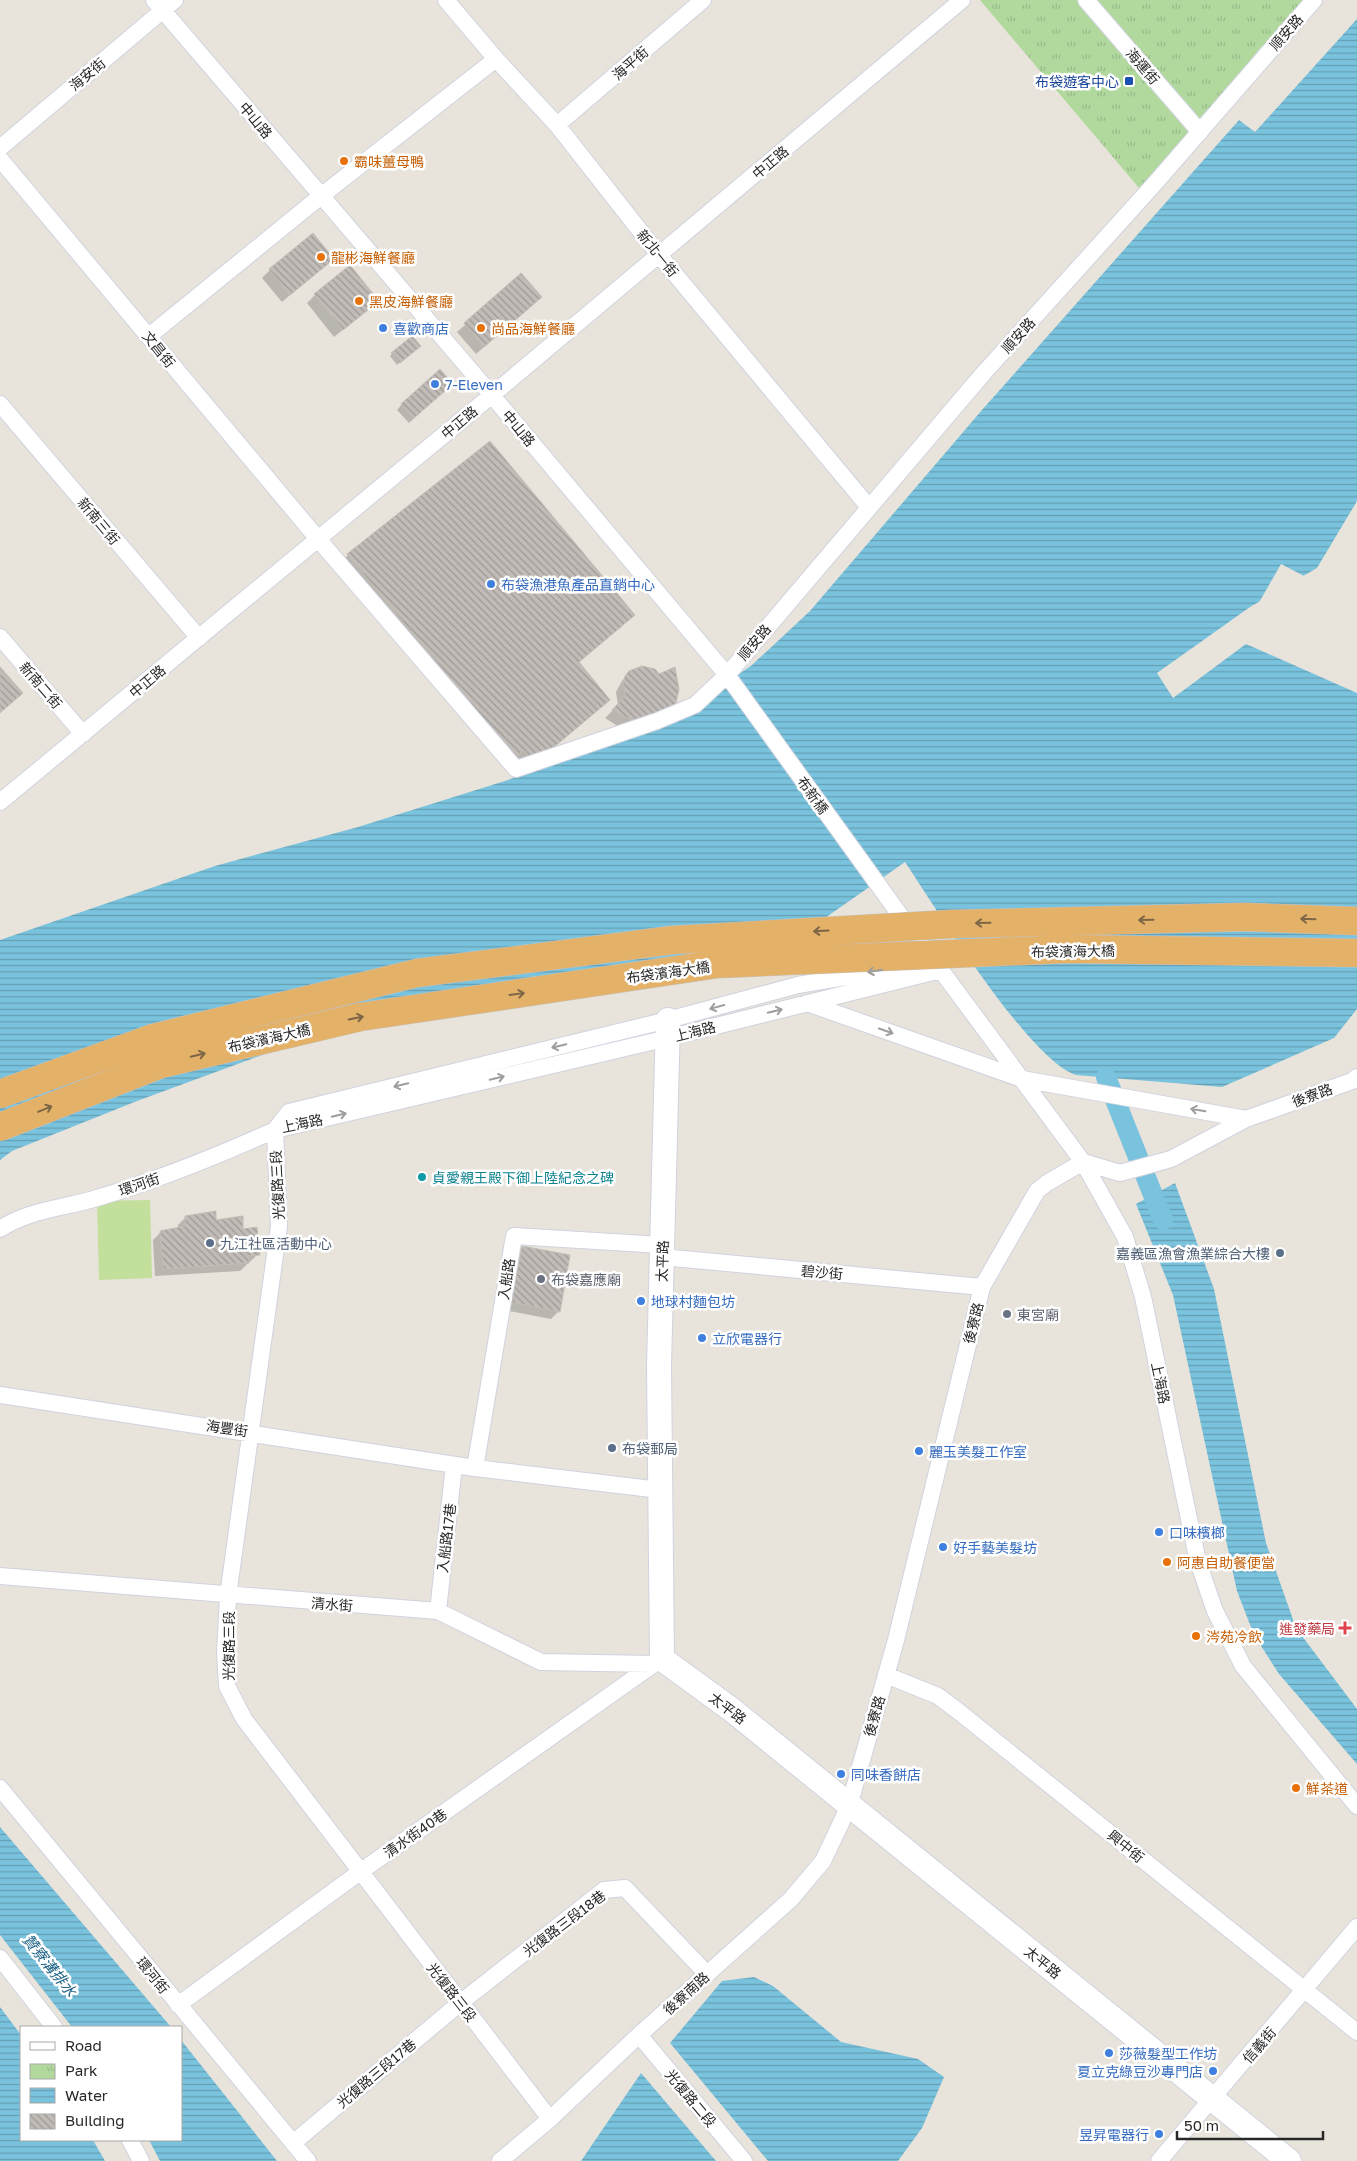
<svg xmlns="http://www.w3.org/2000/svg" width="1357" height="2161" font-family="'Golos Text','Noto Sans TC',sans-serif">
<defs>
<pattern id="park-tufts" width="24" height="20" patternUnits="userSpaceOnUse" patternTransform="scale(1.25)"><rect width="24" height="20" fill="#b1d99e"/><path d="M3 7l-1-3M5 7V3M7 7l1-3M15 17l-1-3M17 17v-4M19 17l1-3" fill="none" stroke="#98ba88"/></pattern>
<pattern id="water-rules" width="6" height="5" patternUnits="userSpaceOnUse" patternTransform="scale(1.25)"><rect width="6" height="5" fill="#7ac3de"/><path d="M0 2.5h6" fill="none" stroke="#649eb4"/></pattern>
<pattern id="building-back-hatch" width="6" height="6" patternUnits="userSpaceOnUse" patternTransform="scale(1.25)"><rect width="6" height="6" fill="#c1bcb7"/><path d="M-1 5l2 2M0 0l6 6M5-1l2 2" fill="none" stroke="#9d9995"/></pattern>
</defs>
<rect width="100%" height="100%" fill="#e8e3db"/>
<path fill="url(#park-tufts)" d="M980 0H1312L1260 48 1145 195Z"/>
<path fill="#c2df9b" d="M150 1200 152 1278 99 1280 97 1201Z"/>
<path fill="url(#water-rules)" d="M1357 19V501L1317 568 1250 607 1157 673 1173 698 1246 644 1357 693V1009L1334 1038 1222 1087 1076 1075C1029 1060 936 908 905 862L795 939 295 1043 137 1101 12 1151 0 1160V940L215 866 358 827 508 780 695 705 752 665 810 611 982 410 1239 120 1255 132Z
M1175 1183 1214 1289 1266 1543 1296 1628 1357 1709V1764L1279 1674 1254 1635 1237 1591 1173 1295 1136 1204Z
M0 1827 171 2027H72L0 1935Z
M754 1977 773 1986 841 2042 918 2059 944 2077 922 2128 898 2161H768L670 2043 722 1981Z
M0 2007 21 2035V2140H93L105 2161H0Z
M181 2040 277 2161H160L149 2140H181Z
M641 2073 716 2161H581Z"/>
<path fill="#e8e3db" d="M1281 564 1306 577 1257 606Z"/>
<path fill="#0003" d="M332 259 282 302 262 278 270 270Z
M521 275 532 305 476 354 457 332Z
M315 295 370 308 334 337 307 303Z
M417 348 397 365 390 356 392 354Z
M446 389 409 423 397 410 402 404Z
M348 555 622 626 578 663 609 700 524 772 338 566Z
M630 672 678 689 628 729 616 725 605 718 618 705 616 692 622 681Z
M186 1217 215 1222 242 1230 258 1254 240 1271 155 1276 153 1240 161 1232 178 1229V1225Z
M522 1247 559 1311 551 1319 504 1310 514 1255Z"/>
<g fill="none" stroke-linecap="round" stroke-linejoin="round">
<path stroke="#7ac3de" stroke-width="20" d="M1106 1077 1163 1220"/>
</g>
<path fill="url(#building-back-hatch)" stroke="#c3beb5" d="M313 233 334 259 290 295 269 269Z
M350 265 379 301 343 330 314 294Z
M521 273 542 297 484 347 464 323Z
M412 336 421 346 400 363 391 353Z
M440 369 453 384 414 418 401 404Z
M490 441 635 615 579 662 610 700 535 763 524 750 515 757 347 554Z
M642 666 655 669 659 674 675 667 679 689 676 703 664 713 637 721 624 717 612 710 625 696 623 683 625 676 629 671Z
M0 667 23 693 0 713Z
M216 1211V1220L243 1216V1229L257 1227 260 1255 248 1256 249 1263 163 1269 160 1231 185 1226V1216Z
M522 1246 570 1255 560 1312 511 1302Z"/>
<g fill="none" stroke-linecap="round" stroke-linejoin="round">
<defs>
<path id="minor" d="M154 0 484 386 727 675 900 915 1083 1162 1125 1237 1143 1297 1198 1562 1215 1611 1243 1666 1357 1806
M446 0 496 59 557 125 659 255 868 506
M1086 0 1200 132
M557 125 703 0
M0 148 175 0
M0 159 318 539 516 769 657 721 695 705 727 675 982 375 1157 181 1314 0
M149 336 321 196 496 59
M0 404 199 638
M0 637 83 734
M0 802 492 395 962 0
M807 1003 1022 1079 1246 1119
M275 1130 279 1226 228 1596 225 1652 227 1686 244 1719 550 2119
M275 1130 289 1112 668 1020 798 985 899 968
M0 1229C28 1210 65 1208 97 1198 158 1180 217 1156 275 1130L668 1038 941 970
M662 1257 982 1287
M0 1395 475 1468 660 1490
M475 1468 514 1236 662 1245
M0 1576 438 1611 541 1662 654 1664
M438 1611 454 1465
M886 1675 938 1696 958 1711 1357 2032
M0 1788 308 2161
M0 1958 54 2027
M178 2005 360 1872 654 1664
M639 2035 744 2161
M130 2140 141 2161
M293 2143 460 2003 604 1890 625 1888 707 1974
M500 2161 550 2119 639 2035 791 1899 823 1861 849 1806 896 1640 982 1287 1037 1191 1047 1183 1083 1162 1120 1173 1171 1159 1246 1119 1352 1081 1357 1077
M1159 2161 1357 1927"/>
<path id="secondary" d="M668 1020 659 1366 662 1659 732 1710 1289 2161"/>
</defs>
<use href="#minor" stroke="#d0d3df" stroke-width="18"/>
<use href="#secondary" stroke="#d0d3df" stroke-width="26"/>
<use href="#minor" stroke="#fff" stroke-width="16"/>
<use href="#secondary" stroke="#fff" stroke-width="24"/>
<defs>
<path id="trunk-bridge" d="M0 1094 153 1038 417 973 673 940 952 924 1245 917 1357 921
M0 1127 161 1064 360 1017 717 964 1067 949 1357 953"/>
</defs>
<use href="#trunk-bridge" stroke="#c3c3c3" stroke-width="29" stroke-linecap="butt"/>
<use href="#trunk-bridge" stroke="#e4b168" stroke-width="28"/>
</g>
<defs><path id="oneway-shaft" d="M-6 0H5M1.5-3L5.5 0L1.5 3" fill="none" stroke-width="1.6" stroke-linecap="round" stroke-linejoin="round" transform="scale(1.25)"/></defs>
<g stroke="#7d6645">
<use href="#oneway-shaft" transform="translate(1308 919) rotate(-178)"/>
<use href="#oneway-shaft" transform="translate(1146 920) rotate(179)"/>
<use href="#oneway-shaft" transform="translate(983 923) rotate(179)"/>
<use href="#oneway-shaft" transform="translate(821 931) rotate(177)"/>
<use href="#oneway-shaft" transform="translate(517 994) rotate(-8)"/>
<use href="#oneway-shaft" transform="translate(356 1018) rotate(-12)"/>
<use href="#oneway-shaft" transform="translate(198 1055) rotate(-13)"/>
<use href="#oneway-shaft" transform="translate(45 1109) rotate(-22)"/>
</g>
<g stroke="#9e9e9e">
<use href="#oneway-shaft" transform="translate(875 971) rotate(171)"/>
<use href="#oneway-shaft" transform="translate(717 1007) rotate(165)"/>
<use href="#oneway-shaft" transform="translate(775 1011) rotate(-14)"/>
<use href="#oneway-shaft" transform="translate(886 1031) rotate(19)"/>
<use href="#oneway-shaft" transform="translate(559 1046) rotate(166)"/>
<use href="#oneway-shaft" transform="translate(497 1078) rotate(-13)"/>
<use href="#oneway-shaft" transform="translate(401 1085) rotate(166)"/>
<use href="#oneway-shaft" transform="translate(1198 1110) rotate(-170)"/>
<use href="#oneway-shaft" transform="translate(339 1115) rotate(-13)"/>
</g>
<rect fill="#1a4fb4" stroke="#fff" stroke-width="2" x="1124" y="76" width="10" height="10" rx="2.5"/>
<g fill="#e8710a" stroke="#fff" stroke-width="2">
<circle cx="344" cy="161" r="5"/>
<circle cx="321" cy="257" r="5"/>
<circle cx="359" cy="301" r="5"/>
<circle cx="481" cy="328" r="5"/>
<circle cx="1167" cy="1562" r="5"/>
<circle cx="1196" cy="1636" r="5"/>
<circle cx="1296" cy="1788" r="5"/>
</g>
<g fill="#3f7fe0" stroke="#fff" stroke-width="2">
<circle cx="383" cy="328" r="5"/>
<circle cx="435" cy="384" r="5"/>
<circle cx="491" cy="584" r="5"/>
<circle cx="641" cy="1301" r="5"/>
<circle cx="702" cy="1338" r="5"/>
<circle cx="919" cy="1451" r="5"/>
<circle cx="1159" cy="1532" r="5"/>
<circle cx="943" cy="1547" r="5"/>
<circle cx="841" cy="1774" r="5"/>
<circle cx="1109" cy="2053" r="5"/>
<circle cx="1213" cy="2071" r="5"/>
<circle cx="1159" cy="2134" r="5"/>
</g>
<circle fill="#0f9aa8" stroke="#fff" stroke-width="2" cx="422" cy="1177" r="5"/>
<g fill="#5c6f8a" stroke="#fff" stroke-width="2">
<circle cx="210" cy="1243" r="5"/>
<circle cx="1280" cy="1253" r="5"/>
<circle cx="612" cy="1448" r="5"/>
</g>
<g fill="#6b7280" stroke="#fff" stroke-width="2">
<circle cx="541" cy="1279" r="5"/>
<circle cx="1007" cy="1314" r="5"/>
</g>
<path fill="#e0444e" stroke="#fff" stroke-width="2" d="M1342.5 1620.5h5v5h5v5h-5v5h-5v-5h-5v-5h5z"/>
<g text-anchor="middle" dominant-baseline="central" stroke-width="5" stroke-linejoin="round" paint-order="stroke">
<g font-size="14" fill="#282828" stroke="#fff">
<text transform="translate(1286 32) rotate(-49)">順安路</text>
<text transform="translate(630 63) rotate(-41)">海平街</text>
<text transform="translate(1143 66) rotate(49)">海運街</text>
<text transform="translate(87 74) rotate(-40)">海安街</text>
<text transform="translate(256 120) rotate(50)">中山路</text>
<text transform="translate(770 162) rotate(-40)">中正路</text>
<text transform="translate(658 253) rotate(51)">新北一街</text>
<text transform="translate(1018 335) rotate(-48)">順安路</text>
<text transform="translate(159 349) rotate(51)">文昌街</text>
<text transform="translate(459 422) rotate(-40)">中正路</text>
<text transform="translate(519 428) rotate(50)">中山路</text>
<text transform="translate(99 521) rotate(50)">新南三街</text>
<text transform="translate(754 642) rotate(-50)">順安路</text>
<text transform="translate(147 681) rotate(-40)">中正路</text>
<text transform="translate(41 685) rotate(49)">新南二街</text>
<text transform="translate(813 795) rotate(54)">布新橋</text>
<text transform="translate(1073 951) rotate(-1)">布袋濱海大橋</text>
<text transform="translate(668 972) rotate(-8)">布袋濱海大橋</text>
<text transform="translate(695 1031) rotate(-14)">上海路</text>
<text transform="translate(269 1038) rotate(-13)">布袋濱海大橋</text>
<text transform="translate(1312 1095) rotate(-20)">後寮路</text>
<text transform="translate(302 1123) rotate(-12)">上海路</text>
<text transform="translate(139 1184) rotate(-19)">環河街</text>
<text transform="translate(277 1185) rotate(-93)">光復路三段</text>
<text transform="translate(662 1261) rotate(-88)">太平路</text>
<text transform="translate(822 1272) rotate(5)">碧沙街</text>
<text transform="translate(506 1279) rotate(-81)">入船路</text>
<text transform="translate(973 1323) rotate(-76)">後寮路</text>
<text transform="translate(1161 1383) rotate(78)">上海路</text>
<text transform="translate(227 1428) rotate(8)">海豐街</text>
<text transform="translate(446 1538) rotate(-83)">入船路17巷</text>
<text transform="translate(332 1604) rotate(4)">清水街</text>
<text transform="translate(228 1646) rotate(-90)">光復路三段</text>
<text transform="translate(728 1708) rotate(37)">太平路</text>
<text transform="translate(874 1716) rotate(-74)">後寮路</text>
<text transform="translate(415 1833) rotate(-35)">清水街40巷</text>
<text transform="translate(1126 1846) rotate(39)">興中街</text>
<text transform="translate(564 1923) rotate(-37)">光復路三段18巷</text>
<text transform="translate(1043 1962) rotate(39)">太平路</text>
<text transform="translate(153 1975) rotate(51)">環河街</text>
<text transform="translate(452 1992) rotate(52)">光復路三段</text>
<text transform="translate(686 1993) rotate(-42)">後寮南路</text>
<text transform="translate(1259 2045) rotate(-49)">信義街</text>
<text transform="translate(376 2073) rotate(-40)">光復路三段17巷</text>
<text transform="translate(691 2098) rotate(50)">光復路二段</text>
</g>
<g font-size="14" fill="#164399" stroke="#fff" text-anchor="end">
<text x="1119" y="81">布袋遊客中心</text>
</g>
<g font-size="14" fill="#c56008" stroke="#fff" text-anchor="start">
<text x="354" y="161">霸味薑母鴨</text>
<text x="331" y="257">龍彬海鮮餐廳</text>
<text x="369" y="301">黑皮海鮮餐廳</text>
<text x="491" y="328">尚品海鮮餐廳</text>
<text x="1177" y="1562">阿惠自助餐便當</text>
<text x="1206" y="1636">涔苑冷飲</text>
<text x="1306" y="1788">鮮茶道</text>
</g>
<g font-size="14" fill="#366cbe" stroke="#fff" text-anchor="start">
<text x="393" y="328">喜歡商店</text>
<text x="445" y="384">7-Eleven</text>
<text x="501" y="584">布袋漁港魚產品直銷中心</text>
<text x="651" y="1301">地球村麵包坊</text>
<text x="712" y="1338">立欣電器行</text>
<text x="929" y="1451">麗玉美髮工作室</text>
<text x="1169" y="1532">口味檳榔</text>
<text x="953" y="1547">好手藝美髮坊</text>
<text x="851" y="1774">同味香餅店</text>
<text x="1119" y="2053">莎薇髮型工作坊</text>
<text x="1203" y="2071" text-anchor="end">夏立克綠豆沙專門店</text>
<text x="1149" y="2134" text-anchor="end">昱昇電器行</text>
</g>
<g font-size="14" fill="#0d838f" stroke="#fff" text-anchor="start">
<text x="432" y="1177">貞愛親王殿下御上陸紀念之碑</text>
</g>
<g font-size="14" fill="#4e5e75" stroke="#fff" text-anchor="start">
<text x="220" y="1243">九江社區活動中心</text>
<text x="1270" y="1253" text-anchor="end">嘉義區漁會漁業綜合大樓</text>
<text x="622" y="1448">布袋郵局</text>
</g>
<g font-size="14" fill="#5b616d" stroke="#fff" text-anchor="start">
<text x="551" y="1279">布袋嘉應廟</text>
<text x="1017" y="1314">東宮廟</text>
</g>
<g font-size="14" fill="#be3a42" stroke="#fff" text-anchor="end">
<text x="1335" y="1628">進發藥局</text>
</g>
<g font-size="15" font-style="italic" fill="#1d6286" stroke="#fff">
<text transform="translate(50 1965) rotate(51)">贊寮溝排水</text>
</g>
</g>
<rect x="20" y="2026" width="162" height="115" fill="#ffffff" stroke="#a9a9a9"/>
<rect x="30" y="2042" width="25" height="8" fill="#ffffff" stroke="#a9a9a9"/>
<text x="65" y="2051" font-size="15" fill="#282828">Road</text>
<rect x="30" y="2064" width="25" height="15" fill="url(#park-tufts)" stroke="#a9a9a9"/>
<text x="65" y="2076" font-size="15" fill="#282828">Park</text>
<rect x="30" y="2088" width="25" height="15" fill="url(#water-rules)" stroke="#a9a9a9"/>
<text x="65" y="2101" font-size="15" fill="#282828">Water</text>
<rect x="30" y="2114" width="25" height="15" fill="url(#building-back-hatch)" stroke="#a9a9a9"/>
<text x="65" y="2126" font-size="15" fill="#282828">Building</text>
<path d="M1177 2131v8h146v-8" fill="none" stroke="#282828" stroke-width="2.5"/>
<text x="1184" y="2131" font-size="15" fill="#282828" stroke="#ffffff" stroke-width="4" paint-order="stroke">50 m</text>
</svg>
